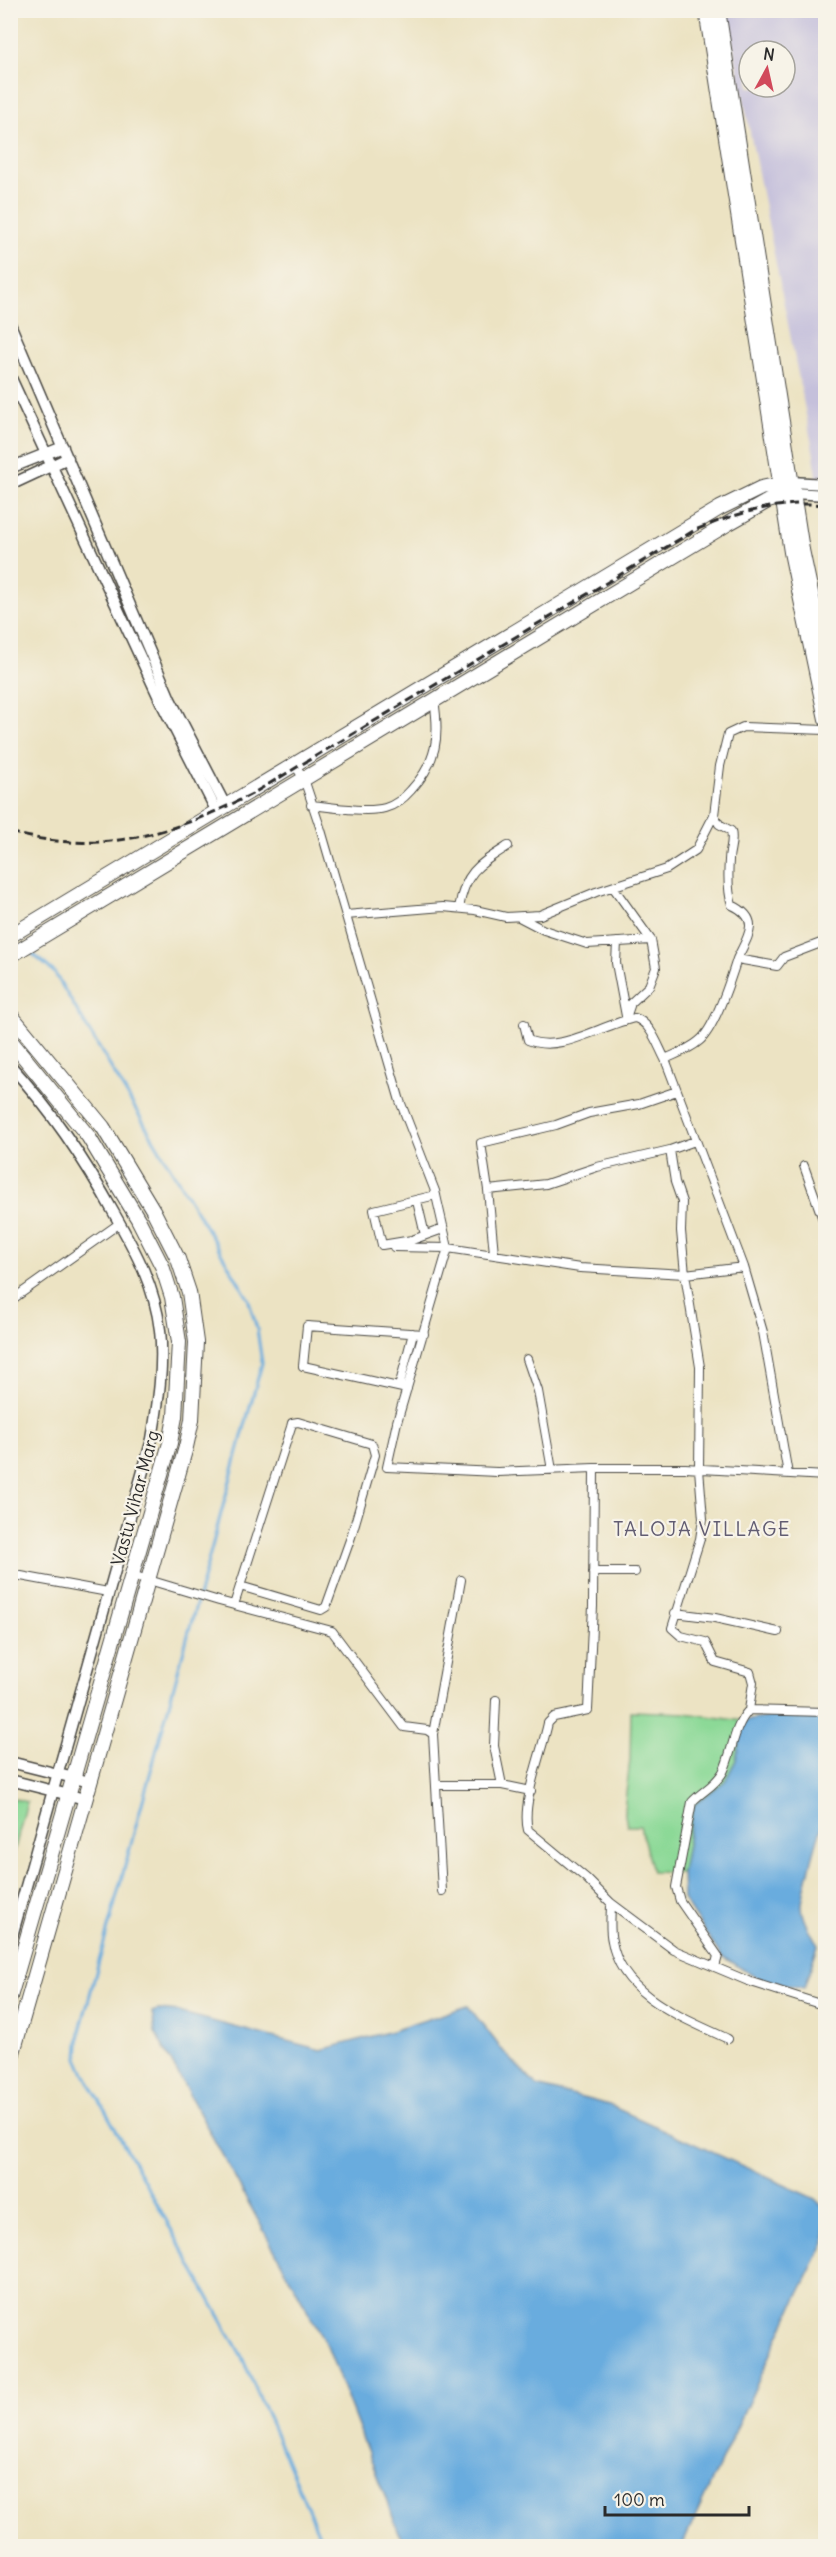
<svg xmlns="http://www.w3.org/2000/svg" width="836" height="2557" font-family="Delius,sans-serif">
<rect width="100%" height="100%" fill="#f7f3e8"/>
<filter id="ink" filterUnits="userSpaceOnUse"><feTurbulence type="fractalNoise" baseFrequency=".0167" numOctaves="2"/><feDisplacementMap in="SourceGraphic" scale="12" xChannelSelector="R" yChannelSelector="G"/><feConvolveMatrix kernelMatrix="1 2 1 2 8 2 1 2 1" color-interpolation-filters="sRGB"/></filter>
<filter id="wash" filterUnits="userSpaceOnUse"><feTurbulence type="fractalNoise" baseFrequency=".008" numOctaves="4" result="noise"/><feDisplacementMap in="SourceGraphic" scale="24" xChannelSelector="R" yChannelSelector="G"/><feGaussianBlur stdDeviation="1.35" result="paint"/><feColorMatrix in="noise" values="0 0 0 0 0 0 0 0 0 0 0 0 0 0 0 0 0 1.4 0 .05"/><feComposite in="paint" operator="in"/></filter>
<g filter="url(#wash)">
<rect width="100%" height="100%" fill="#ece3c3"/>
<path fill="#c5c0db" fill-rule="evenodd" d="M726 11H825V539L814 455ZM749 51H785V87H749Z"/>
<path fill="#8cd997" stroke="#5c8261" stroke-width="1.5" d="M631 1711 685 1713 743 1721 736 1760 725 1781 694 1805 682 1873 652 1872 640 1826H627L624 1810 630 1760Z
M11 1798 27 1802 11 1864 10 1798Z"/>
<path fill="#69acde" stroke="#4a6c84" stroke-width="1.5" d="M825 1715V1817C820 1829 801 1896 802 1907 803 1920 812 1934 818 1945L804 1988 760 1980 721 1956 683 1899 682 1873 694 1805 725 1781 736 1760 743 1721 777 1716Z
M468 2006 504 2052 537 2086 609 2105 815 2199 825 2209V2242L794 2304 682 2546H404L327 2346 155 2032 152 2012 158 2010 178 2012 321 2050 392 2031Z"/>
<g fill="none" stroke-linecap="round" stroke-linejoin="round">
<path stroke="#69acde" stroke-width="3" d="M28 950 54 972 248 1298 257 1329 262 1363 80 2031 78 2058 86 2076 241 2355 324 2546"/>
</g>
</g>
<g filter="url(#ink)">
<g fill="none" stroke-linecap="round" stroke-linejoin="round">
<defs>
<path id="minor" d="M295 765 304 779 321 830 400 1101 435 1191 448 1248 397 1422 387 1467 497 1472 594 1468H685L826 1476
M311 805C330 807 367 813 385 808 396 805 404 798 411 790 437 762 440 737 434 700
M714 815 719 824 731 831C734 843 729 849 729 860 728 874 728 892 732 905 762 919 748 936 737 959
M613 887 651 940 656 968 649 986 631 1003 625 1021
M459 908C465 872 478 865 508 846
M346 915 443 907 475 910 506 917 540 915 596 892 667 869 696 850 714 815 720 766 728 734 743 727 826 730
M519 917 544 930 587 944 651 940
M617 942 616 963 626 1016
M524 1024 528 1040C561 1054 602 1024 635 1018 651 1023 658 1046 665 1059L744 1267 763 1332 788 1474
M665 1059C676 1054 690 1049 699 1041 715 1029 731 978 737 959L777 966 784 957 826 941
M670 1150 675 1182 682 1202 681 1231 685 1274 744 1267
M804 1166 826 1228
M488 1190 546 1184 597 1167 670 1150 695 1141
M436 1195 374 1210 382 1245 412 1240 443 1229
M417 1201 425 1235
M394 1247 448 1248 580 1268 685 1274 700 1367 699 1469 703 1519 700 1539 672 1628 681 1636 705 1642 715 1662 750 1672 753 1683 749 1710
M494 1253 488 1190 481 1143 556 1125 589 1113 639 1104 677 1091
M10 1301 120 1223
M527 1359 538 1391 552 1470
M399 1387 413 1333
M407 1389 303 1366 307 1326 424 1334
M594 1468 593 1606 588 1710 554 1717 548 1723C542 1752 521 1803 528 1830L586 1878 611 1903 674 1950 748 1981 826 2006
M593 1572H635
M10 1574 108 1592
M132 1575 219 1601 332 1631 404 1727 427 1730 433 1734 442 1891
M234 1605 291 1427 292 1423 298 1422 372 1444 375 1455 351 1537 326 1607 321 1610 240 1586
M675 1613 715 1618 778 1632
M496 1700 494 1746 502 1785
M433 1734 461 1580
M437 1785H502L531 1791
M611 1903C611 1915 609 1929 612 1941 621 1996 684 2018 728 2039
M715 1967 718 1956 680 1901 676 1887 692 1802C702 1791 715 1786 723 1772 733 1751 733 1727 749 1710L826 1712"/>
<path id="tertiary" d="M10 324 170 699 226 807
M10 376 161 702 217 812
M10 468 63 447
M791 482 826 484
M10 485 68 458
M793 493 826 495
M10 1065C52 1111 86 1162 115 1215 136 1252 155 1287 160 1330 164 1366 158 1403 152 1439L10 1943
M10 1762 90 1782
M10 1780 85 1799"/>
<path id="primary" d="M10 936 720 508 761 488 789 482
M10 956 729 523 768 501 791 494
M10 1014 103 1127 153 1210 178 1259 189 1292 196 1342 192 1420 186 1447 10 2063
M10 1040 88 1136 138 1219 162 1266 172 1297 179 1342 175 1417 170 1443 10 1997"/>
<path id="trunk" d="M706 10 791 552 826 719
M718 10 802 550 826 663"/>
</defs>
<use href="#minor" stroke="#484742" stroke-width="10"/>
<use href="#tertiary" stroke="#484742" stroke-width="13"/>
<use href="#primary" stroke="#484742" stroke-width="16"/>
<use href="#trunk" stroke="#484742" stroke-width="16"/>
<use href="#minor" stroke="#fff" stroke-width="8"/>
<use href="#tertiary" stroke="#fff" stroke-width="10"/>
<use href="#primary" stroke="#fff" stroke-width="14"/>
<use href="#trunk" stroke="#fff" stroke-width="14"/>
<path stroke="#2b2b2b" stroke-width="3" stroke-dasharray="9 4.5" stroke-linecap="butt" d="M10 832C98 857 174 834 252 794L695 530C738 513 779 500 826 505"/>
</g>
</g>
<g text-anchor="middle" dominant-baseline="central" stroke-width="4.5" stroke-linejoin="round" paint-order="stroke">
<g font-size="18" fill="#2b2b2b" stroke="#f7f3e8">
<text transform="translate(135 1498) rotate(-75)">Vastu Vihar Marg</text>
</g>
<g font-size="20" letter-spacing="1.5" fill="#625d72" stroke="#f7f3e8">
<text x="702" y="1528">TALOJA VILLAGE</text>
</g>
</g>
<rect width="836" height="2557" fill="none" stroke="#f7f3e8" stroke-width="36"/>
<g transform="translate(767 69) rotate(8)"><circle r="28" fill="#f7f3e8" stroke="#a5a39c" stroke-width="1.5"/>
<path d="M0-4.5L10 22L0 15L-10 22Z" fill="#d1495b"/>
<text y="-9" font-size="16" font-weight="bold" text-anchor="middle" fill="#2b2b2b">N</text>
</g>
<path d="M605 2506v9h144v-9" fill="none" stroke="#2b2b2b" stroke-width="3"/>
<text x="614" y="2506" font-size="18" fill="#2b2b2b" stroke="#f7f3e8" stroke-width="4.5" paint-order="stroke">100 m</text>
</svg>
